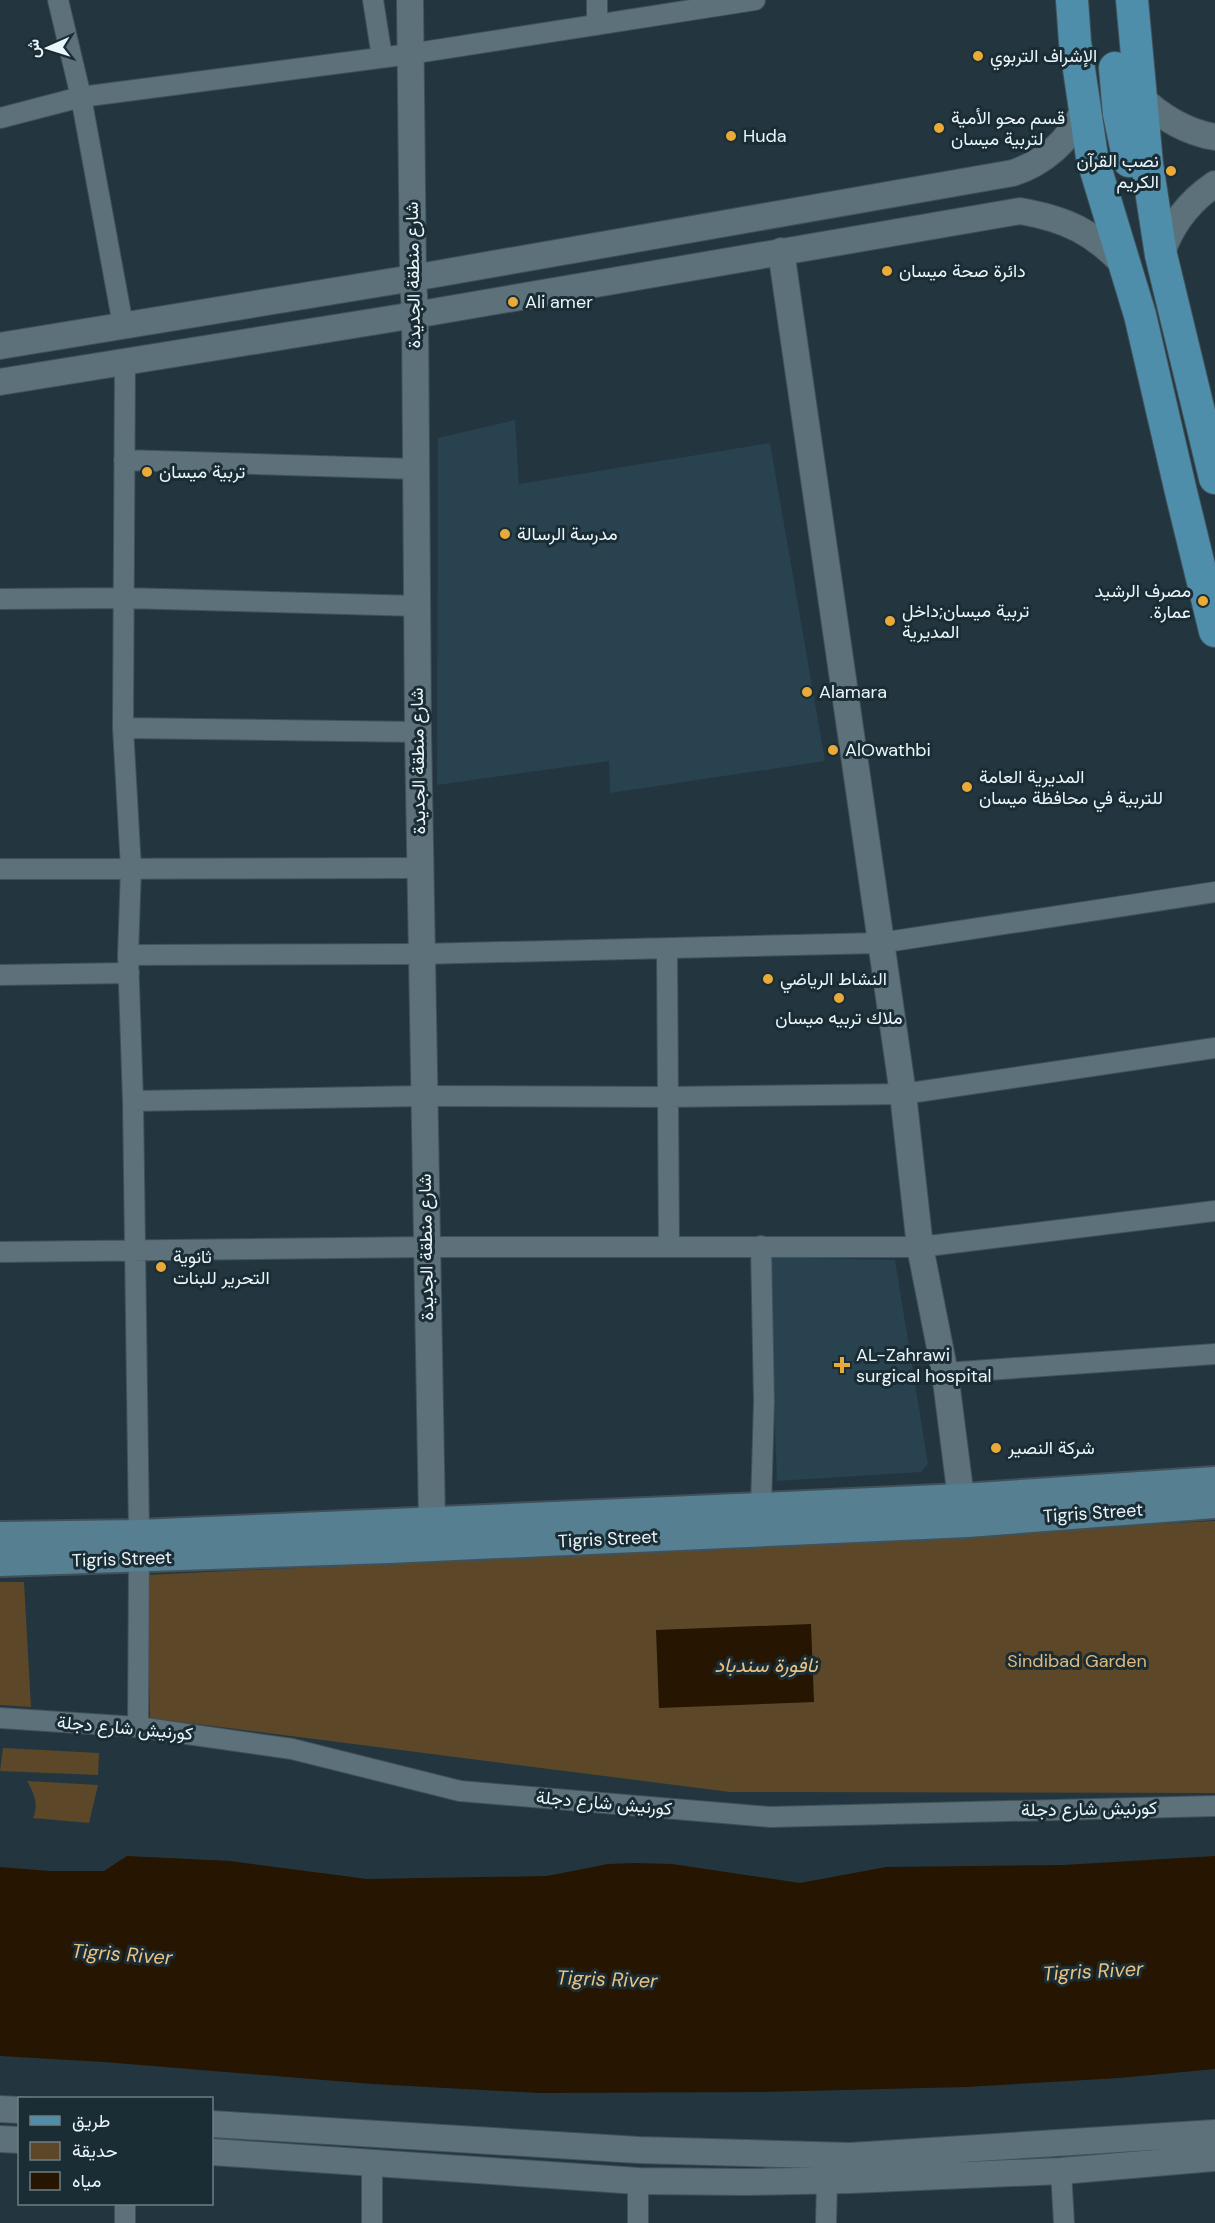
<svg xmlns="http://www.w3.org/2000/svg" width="1215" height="2223" font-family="'DM Sans',Vazirmatn,sans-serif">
<rect width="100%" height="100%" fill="#23363f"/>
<path fill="#28424f" d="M515 420 519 484 770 443 825 761 610 793 609 761 437 785 438 438Z
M768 1257 895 1260 928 1464 921 1472 777 1481Z"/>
<path fill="#5c4828" d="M1215 1521V1793L730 1792 150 1718 146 1575 745 1547Z
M0 1582H24L31 1707 0 1705Z
M3 1748 99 1753 98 1775 0 1771Z
M27 1781 98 1785 89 1823 33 1818C39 1804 34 1793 27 1781Z"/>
<path fill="#261500" d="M811 1624 814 1702 659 1708 656 1630Z
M127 1856 230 1861 367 1879 547 1876 608 1864 634 1863 672 1864 800 1883 886 1867 1063 1865 1215 1856V2069L1119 2078 966 2087 763 2092 540 2093 372 2084 104 2062 0 2056V1867L50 1871H104Z"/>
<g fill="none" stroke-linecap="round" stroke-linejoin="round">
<defs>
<path id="minor" d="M58 0 81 97 123 325
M373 0 382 57
M597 0V25
M0 118 81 97 410 54 755 0
M125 361 123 728 131 868 128 955 133 1101 139 1534
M124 460 415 469
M0 599 124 598 417 606
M123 728 418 732
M0 869 420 868
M667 950 669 1246
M128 955 421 954 880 943 1215 892
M0 975 129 973
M133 1101 424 1096 666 1097 903 1094 1215 1048
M0 1252 426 1247H920L1215 1211
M945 1373 1215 1354
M761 1507 764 1401 761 1246
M0 1718 138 1727 292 1749 460 1791 770 1817 1215 1806
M138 1727 139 1559
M1061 2171 1064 2223
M125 2204V2223
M372 2223V2163
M638 2223V2181
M826 2223 827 2181"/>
<path id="tertiary" d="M410 0 413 278 415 315 418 732 432 1521
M1139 96C1161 117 1185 132 1215 137
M781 251 903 1094 920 1247 945 1373 961 1498
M1161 255C1171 225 1188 202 1215 184
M0 346 413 278 1013 173C1046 162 1068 141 1084 110
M0 382 415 315 1020 211C1066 219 1094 232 1126 267
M0 2109 20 2110
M212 2124 639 2150 850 2156 1215 2133
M0 2139 20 2140
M212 2152 638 2181 745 2182 851 2180 1061 2171 1215 2158"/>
<path id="secondary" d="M0 1536 139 1534 761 1507 961 1498 1215 1481
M0 1562 389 1549 967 1523 1215 1504"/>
<path id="primary" d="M1072 0 1075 42 1092 157 1140 315 1181 492 1215 631
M1132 0 1147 164 1161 255 1215 478
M1115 68 1119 114 1129 161"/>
</defs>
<use href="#minor" stroke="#415159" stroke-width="22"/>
<use href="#tertiary" stroke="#415159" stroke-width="28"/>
<use href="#secondary" stroke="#415159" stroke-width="32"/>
<use href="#primary" stroke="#415159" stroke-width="34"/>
<use href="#minor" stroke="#5d717b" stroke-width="20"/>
<use href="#tertiary" stroke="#5d717b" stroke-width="26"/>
<use href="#secondary" stroke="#567f92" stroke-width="28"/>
<use href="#primary" stroke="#4f8eaa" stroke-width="32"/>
</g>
<g fill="#eaaa38" stroke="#1a2c34" stroke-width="2">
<circle cx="978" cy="56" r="6"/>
<circle cx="939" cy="128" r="6"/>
<circle cx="731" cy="136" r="6"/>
<circle cx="1171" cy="171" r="6"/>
<circle cx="887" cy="271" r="6"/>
<circle cx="513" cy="302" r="6"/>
<circle cx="147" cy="472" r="6"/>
<circle cx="505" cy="534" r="6"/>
<circle cx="1203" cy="601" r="6"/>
<circle cx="890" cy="621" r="6"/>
<circle cx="807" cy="692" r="6"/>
<circle cx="833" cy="750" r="6"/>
<circle cx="967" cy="787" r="6"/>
<circle cx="768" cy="979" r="6"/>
<circle cx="839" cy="998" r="6"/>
<circle cx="161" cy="1267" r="6"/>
<path d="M839 1356h6v6h6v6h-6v6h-6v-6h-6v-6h6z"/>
<circle cx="996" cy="1448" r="6"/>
</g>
<g text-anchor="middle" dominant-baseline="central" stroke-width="6" stroke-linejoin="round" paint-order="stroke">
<g font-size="18" fill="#ebf6fc" stroke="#1a2c34" text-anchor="start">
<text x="990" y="56">الإشراف التربوي</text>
<text x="951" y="118">قسم محو الأمية<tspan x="951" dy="21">لتربية ميسان</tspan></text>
<text x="743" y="136">Huda</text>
<text x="1159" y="161" text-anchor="end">نصب القرآن<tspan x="1159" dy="21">الكريم</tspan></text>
<text x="899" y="271">دائرة صحة ميسان</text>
<text x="525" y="302">Ali amer</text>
<text x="159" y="472">تربية ميسان</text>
<text x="517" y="534">مدرسة الرسالة</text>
<text x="1191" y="591" text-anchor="end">مصرف الرشيد<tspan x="1191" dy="21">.عمارة</tspan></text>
<text x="902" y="611">تربية ميسان;داخل<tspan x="902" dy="21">المديرية</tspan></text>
<text x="819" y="692">Alamara</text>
<text x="845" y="750">AlOwathbi</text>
<text x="979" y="777">المديرية العامة<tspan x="979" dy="21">للتربية في محافظة ميسان</tspan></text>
<text x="780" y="979">النشاط الرياضي</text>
<text x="839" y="1018" text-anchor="middle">ملاك تربيه ميسان</text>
<text x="173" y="1257">ثانوية<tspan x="173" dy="21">التحرير للبنات</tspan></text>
<text x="856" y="1355">AL-Zahrawi<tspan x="856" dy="21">surgical hospital</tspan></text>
<text x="1008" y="1448">شركة النصير</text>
</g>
<g font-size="18" fill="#ebf6fc" stroke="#1a2c34">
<text transform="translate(413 275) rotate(-91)">شارع منطقة الجديدة</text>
<text transform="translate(418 761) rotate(-91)">شارع منطقة الجديدة</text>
<text transform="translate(426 1247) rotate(-91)">شارع منطقة الجديدة</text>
<text transform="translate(1093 1513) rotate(-4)">Tigris Street</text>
<text transform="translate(608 1539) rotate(-3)">Tigris Street</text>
<text transform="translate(122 1559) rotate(-2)">Tigris Street</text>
<text transform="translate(125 1728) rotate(5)">كورنيش شارع دجلة</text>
<text transform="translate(604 1803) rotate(5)">كورنيش شارع دجلة</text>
<text transform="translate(1089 1809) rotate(-1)">كورنيش شارع دجلة</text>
</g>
<g font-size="18" fill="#e3b97a" stroke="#1a2c34">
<text x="1077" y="1661">Sindibad Garden</text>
</g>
<g font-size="20" font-style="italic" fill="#ebc282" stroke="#1a2c34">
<text x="766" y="1665">نافورة سندباد</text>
<text transform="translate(122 1954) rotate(4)">Tigris River</text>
<text transform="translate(1093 1971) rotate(-3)">Tigris River</text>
<text transform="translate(607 1979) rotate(2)">Tigris River</text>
</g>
</g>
<rect x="18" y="2097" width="195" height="108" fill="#1a2c34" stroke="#6e7d84" stroke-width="1.5"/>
<rect x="30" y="2116" width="30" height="9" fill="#4f8eaa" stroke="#6e7d84" stroke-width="1.5"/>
<text x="72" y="2127" font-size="18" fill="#ebf6fc">طريق</text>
<rect x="30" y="2142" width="30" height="18" fill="#5c4828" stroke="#6e7d84" stroke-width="1.5"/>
<text x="72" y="2157" font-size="18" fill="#ebf6fc">حديقة</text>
<rect x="30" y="2172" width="30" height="18" fill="#261500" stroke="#6e7d84" stroke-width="1.5"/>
<text x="72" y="2187" font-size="18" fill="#ebf6fc">مياه</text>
<g transform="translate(48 48) rotate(267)" stroke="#1a2c34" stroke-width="4.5" paint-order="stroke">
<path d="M0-4.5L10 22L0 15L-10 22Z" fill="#ebf6fc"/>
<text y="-9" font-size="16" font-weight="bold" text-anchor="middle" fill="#ebf6fc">ش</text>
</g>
</svg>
